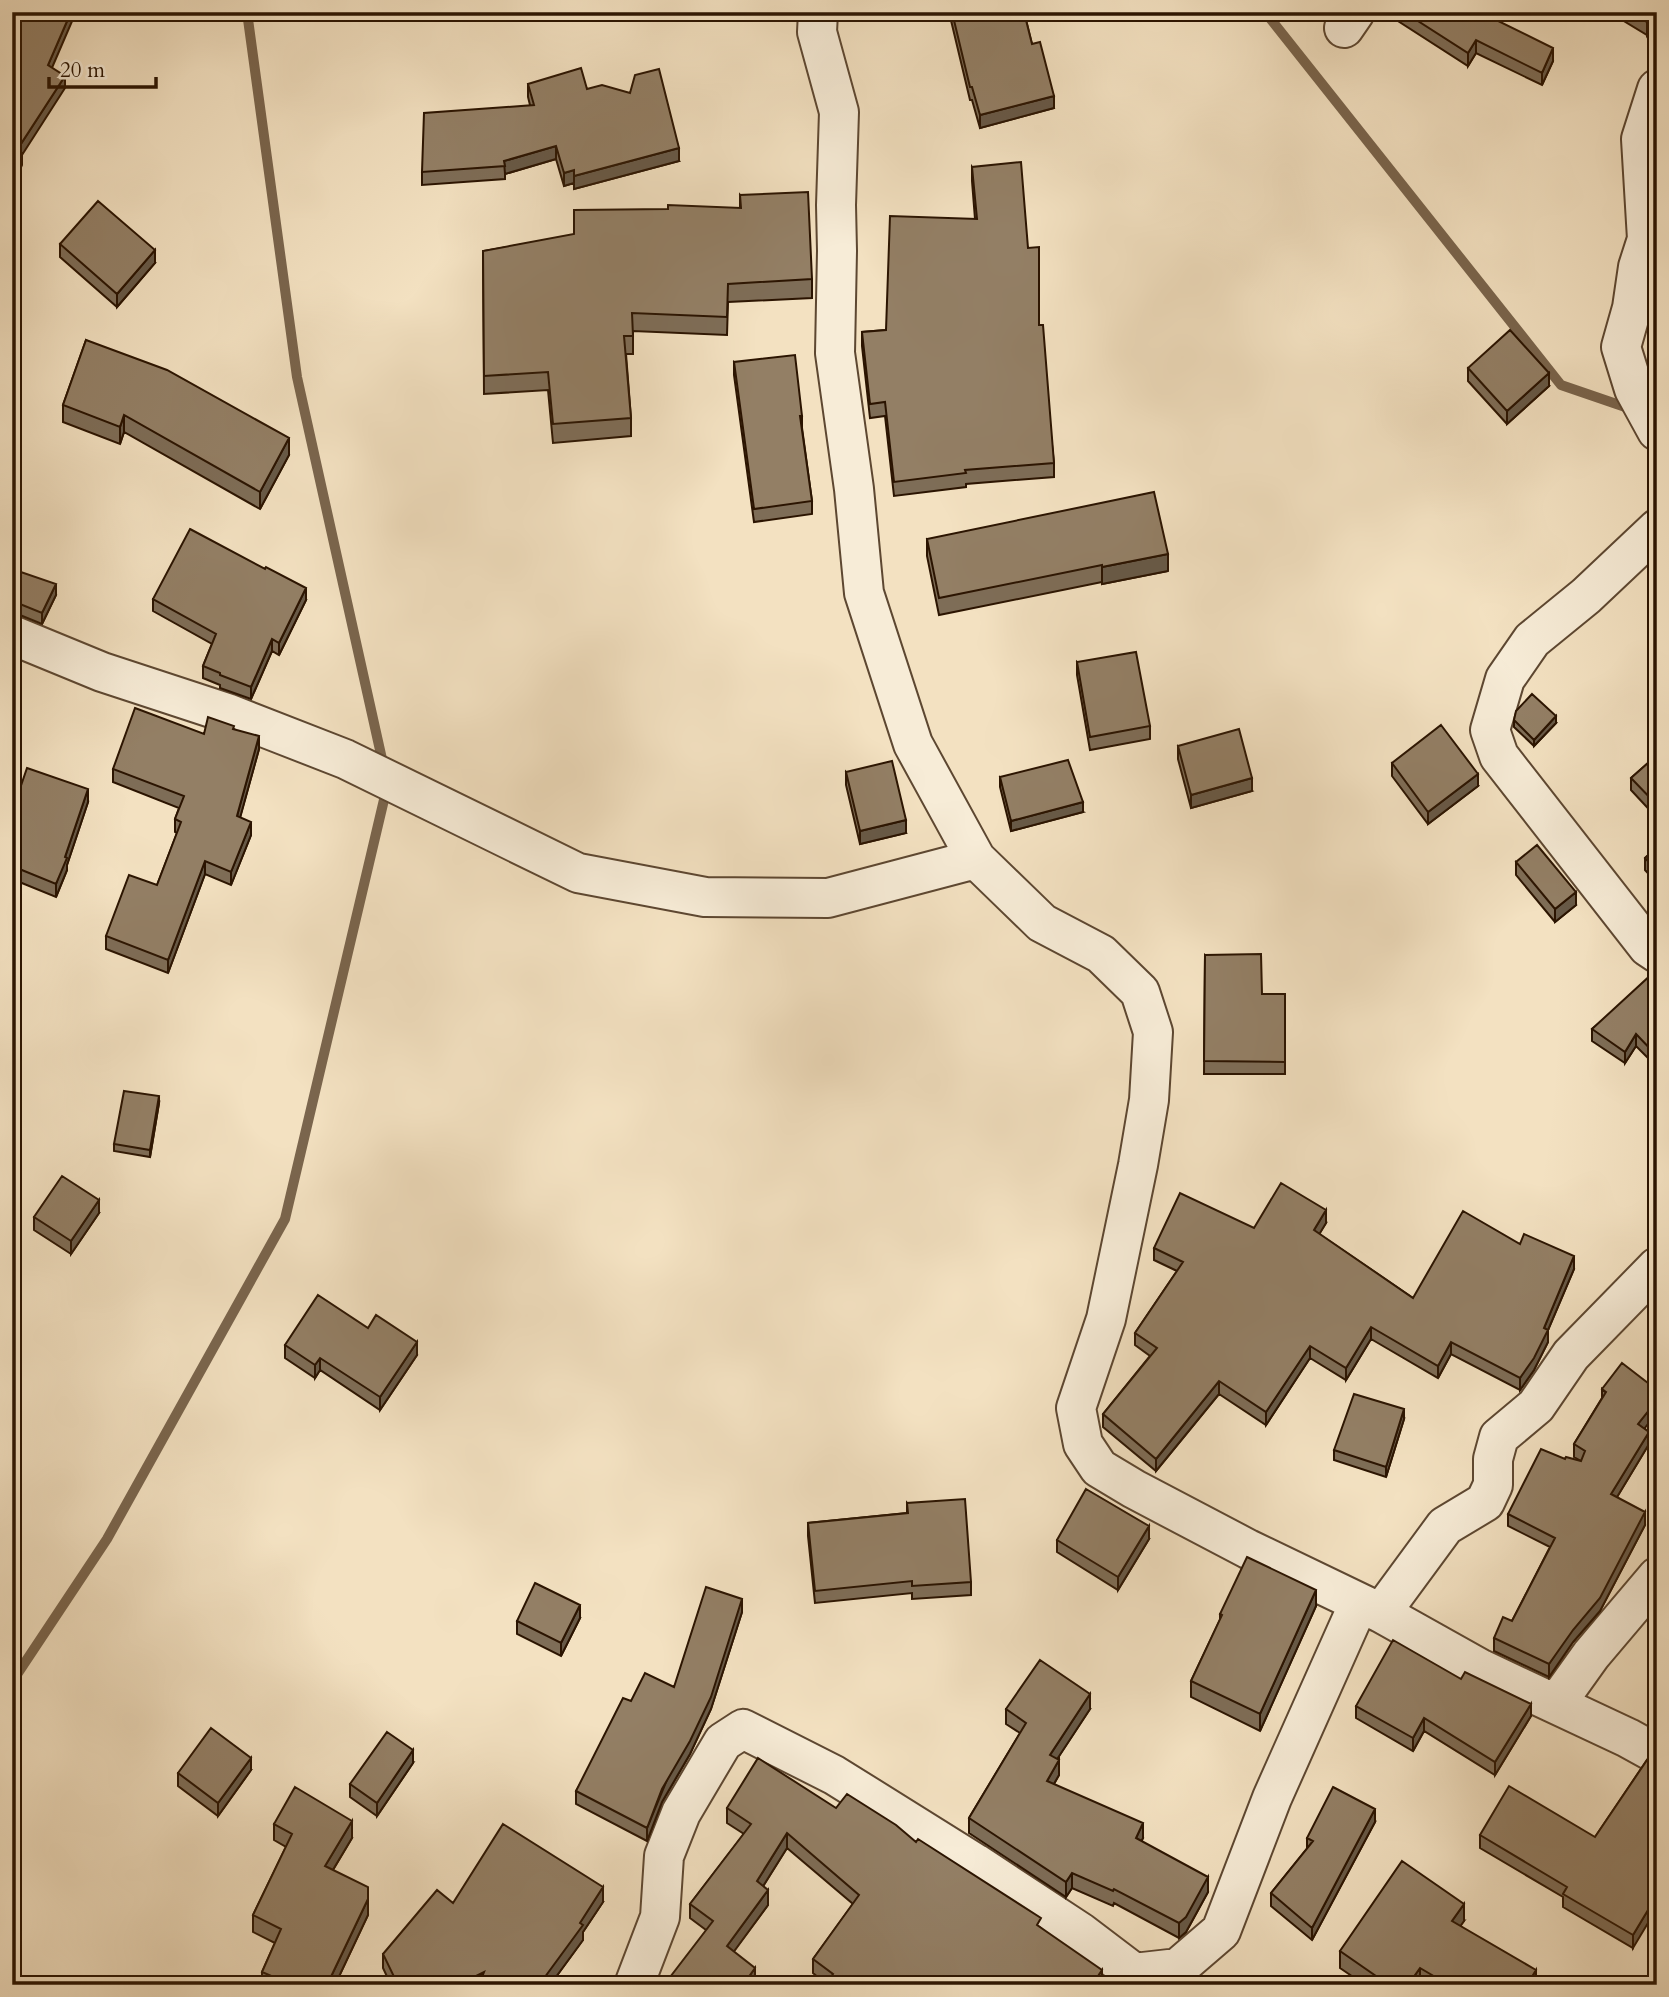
<svg xmlns="http://www.w3.org/2000/svg" width="1669" height="1997" font-family="Cardo,serif">
<rect width="100%" height="100%" fill="#f3e1c1"/>
<filter id="stains"><feTurbulence type="fractalNoise" baseFrequency=".00286" numOctaves="4"/><feColorMatrix values="0 0 0 0 .2 0 0 0 0 .09 0 0 0 0 .02 0 0 0 .5 -.17"/></filter>
<radialGradient id="worn" r=".72"><stop offset=".6" stop-color="#630" stop-opacity="0"/><stop offset="1" stop-color="#630" stop-opacity=".3"/></radialGradient>
<g fill="none" stroke-linecap="round" stroke-linejoin="round">
<path stroke="#7a654d" stroke-width="10" d="M247 12 297 377 384 768
M1265 12 1561 385 1634 410
M12 1682 107 1539 285 1219 387 787"/>
<defs>
<path id="minor" d="M818 12 817 32 839 112 836 205 837 251 835 353 854 489 864 593 913 744 976 859 1042 923 1101 954 1140 992 1153 1032 1149 1100 1138 1165 1106 1319 1076 1408 1083 1444 1099 1468 1134 1489 1248 1549 1381 1613 1481 1669 1628 1738 1657 1754
M1344 28 1355 12
M1657 89 1641 139 1647 239 1638 267 1632 308 1621 347 1634 389 1657 431
M1657 529 1586 596 1532 640 1505 679 1490 730 1499 756 1648 947 1657 953
M12 635 102 672 227 713 345 759 578 873 705 897 828 898 976 859
M1381 1613 1445 1526 1485 1502 1493 1485V1459L1499 1437 1536 1406 1571 1355 1657 1267
M1556 1704 1591 1655 1657 1577
M634 1985 660 1917 664 1856 681 1813 723 1742 743 1729 834 1775 975 1863 1080 1932 1134 1973 1178 1968 1221 1931 1272 1798 1359 1603"/>
</defs>
<use href="#minor" stroke="#5d4731" stroke-width="42"/>
<use href="#minor" stroke="#f7ecd7" stroke-width="38"/>
</g>
<path fill="#7e6d57" stroke="#2b1401" stroke-width="2" d="M949 12H1024L1032 44 1054 108 980 128 972 100H970Z
M1384 12H1480L1553 61 1542 85 1476 53 1468 66Z
M1609 12H1657L1647 35Z
M528 84 587 89 679 161 574 189V183L564 186 556 159 505 174V179L422 185V172L530 105 528 97Z
M972 167 1028 248 1039 325 1054 463V477L966 484V487L894 496 885 416 870 418 862 346V332L886 330 975 219 972 181Z
M740 195 812 279V298L728 302 727 335 633 331V354H626L631 418V436L553 443 548 390 484 394 483 251 740 208Z
M60 244 155 263 117 307 60 257Z
M86 340 289 455 260 509 124 432 120 444 63 422V405Z
M734 362 802 416V428L812 501V514L754 522 734 375Z
M1468 368 1549 386 1507 424 1468 381Z
M927 539 1168 571 1102 584V582L939 615 927 556Z
M12 569 56 595 42 624 20 615 12 614Z
M153 599 306 600 279 655 272 651 251 699 220 688V685L203 678V666L212 644 153 611Z
M1077 662 1150 726V739L1090 750 1077 675Z
M1514 720 1556 723 1534 746 1514 727Z
M234 729 259 749 240 817 251 835 231 885 205 874 168 973 106 949V936L157 885 177 833 175 832V819L179 808 113 782V769L204 734Z
M1178 746 1252 791 1191 808 1178 759Z
M1657 755V818L1631 790V778Z
M1392 763 1478 786 1428 824 1392 776Z
M846 772 906 833 860 844 846 785Z
M1000 777 1083 812 1011 831 1000 787Z
M88 802 67 865V870L56 897 12 879V812Z
M1657 847V883L1645 870V858Z
M1516 862 1576 905 1555 922 1516 875Z
M1205 955 1262 994H1285V1074H1204Z
M1657 977V1067L1636 1046 1625 1063 1592 1041V1029Z
M159 1103 150 1157 114 1151V1144Z
M99 1213 71 1254 34 1230V1217Z
M1326 1223 1319 1234 1413 1298 1520 1244 1574 1269 1548 1330V1342L1534 1370 1520 1390 1451 1354 1438 1378 1371 1339 1346 1380 1310 1358 1266 1425 1219 1394 1156 1471 1103 1427V1414L1150 1356 1135 1345V1333L1177 1271 1154 1260V1248L1254 1228Z
M368 1328 417 1355 380 1410 320 1370 315 1378 285 1358V1345Z
M1602 1389 1645 1428 1649 1444 1617 1497 1645 1525 1600 1611 1573 1642 1549 1677 1494 1651V1638L1512 1621 1550 1547 1508 1526V1514L1565 1459 1581 1461 1574 1457V1444L1602 1398Z
M1404 1419 1386 1477 1334 1460V1450Z
M907 1503 971 1582V1595L912 1599V1593L815 1603 808 1536V1523L907 1513Z
M1149 1539 1118 1590 1057 1552V1540Z
M1316 1606 1260 1731 1191 1697V1681L1220 1620V1614Z
M742 1612 711 1709 690 1754 662 1802 647 1841 576 1804V1791L631 1701 674 1687Z
M580 1618 561 1656 517 1634V1621Z
M1461 1679 1531 1716 1495 1775 1424 1731 1413 1751 1356 1718V1706Z
M1006 1709H1090L1057 1759 1059 1775 1054 1784 1143 1838 1141 1841 1208 1892 1186 1932 1179 1938 1114 1903 1113 1906 1072 1888 1066 1897 969 1833V1818L1020 1733 1006 1724Z
M1647 1760 1633 1948 1563 1907V1897L1480 1848V1835L1595 1837Z
M413 1763 377 1816 350 1797V1784Z
M251 1770 218 1816 178 1786V1773Z
M727 1808H836L916 1842 1041 1928 1102 1984 825 1985 826 1984 813 1973V1959L853 1904 787 1848 763 1886 768 1905 733 1952 755 1983 706 1930 690 1918V1904L744 1834 727 1823Z
M1375 1822 1312 1940 1271 1906V1893L1307 1849V1838Z
M274 1824 352 1838 333 1870 368 1915 335 1985H262V1972L275 1943 253 1932V1915L286 1847 274 1840Z
M603 1902 583 1932V1940L550 1985H391L383 1968V1954L453 1903Z
M1464 1921 1460 1926 1536 1985H1365L1340 1968V1951Z"/>
<path fill="#675947" stroke="#2b1401" stroke-width="2" d="M71 12H76L48 77V65Z
M1653 12H1657V19L1647 35V22Z
M1476 40V53L1468 66V53Z
M1553 48V61L1542 85V73Z
M65 76V88L22 155V165L12 187V174L17 150Z
M1054 96V108L980 128V115Z
M556 146V159L505 174 504 161Z
M679 148V161L574 189V176Z
M574 170V183L564 186V173Z
M155 250V263L117 307V294Z
M1549 373V386L1507 424V411Z
M124 415V432L120 444V427Z
M289 438V455L260 509V492Z
M1168 554V571L1102 584V567Z
M56 584V595L42 624V613Z
M306 588V600L279 655V643Z
M272 639V651L251 699V687Z
M1556 716V723L1534 746V740Z
M259 736V749L237 829V816Z
M1478 774V786L1428 824V812Z
M1252 778V791L1191 808V795Z
M88 789V802L67 865V870L56 897V884Z
M1083 802V812L1011 831V821Z
M906 820V833L860 844V831Z
M251 822V835L231 885V872Z
M205 861V874L168 973V960Z
M1576 892V905L1555 922V909Z
M1636 1034V1046L1625 1063V1052Z
M15 1078V1091L12 1099V1086Z
M159 1096V1103L150 1157V1150Z
M99 1200V1213L71 1254V1241Z
M1326 1210V1223L1314 1243V1230Z
M1574 1256V1269L1548 1330V1342L1534 1370 1520 1390V1378L1544 1328Z
M1371 1327V1339L1346 1380V1368Z
M417 1342V1355L380 1410V1397Z
M1451 1342V1354L1438 1378V1366Z
M1310 1346V1358L1266 1425V1412Z
M320 1358V1370L315 1378V1365Z
M1219 1381V1394L1156 1471V1459Z
M1657 1400V1412L1638 1437V1424Z
M1404 1409V1419L1386 1477V1467Z
M1649 1432V1444L1611 1507V1494Z
M1645 1512V1525L1600 1611 1573 1642 1549 1677V1664Z
M1149 1526V1539L1118 1590V1577Z
M1316 1590V1606L1260 1731V1714Z
M742 1599V1612L711 1709 690 1754 662 1802 647 1841V1828Z
M580 1605V1618L561 1656V1643Z
M1090 1694V1709L1050 1770V1755Z
M1531 1704V1716L1495 1775V1762Z
M1424 1718V1731L1413 1751V1738Z
M413 1750V1763L377 1816V1803Z
M251 1758V1770L218 1816V1803Z
M1059 1760V1775L1047 1796V1781Z
M1375 1809V1822L1312 1940V1928Z
M352 1821V1838L325 1883V1866Z
M1143 1823V1838L1136 1853V1838Z
M787 1833V1848L757 1896V1881Z
M1072 1873V1888L1066 1897V1882Z
M1208 1877V1892L1186 1932 1179 1938V1923Z
M603 1887V1902L583 1932V1940L550 1985H539Z
M768 1890V1905L727 1961V1946Z
M1657 1895V1908L1633 1948V1935Z
M368 1899V1915L335 1985H327Z
M1464 1904V1921L1452 1938V1921Z
M755 1968V1983L754 1985H743Z
M1420 1968V1985H1408Z
M1102 1970V1985H1092Z
M1536 1970V1985H1527Z
M484 1972V1985H458Z"/>
<path fill="#937f65" stroke="#2b1401" stroke-width="2" d="M16 12H71L48 65 65 76 17 150 22 153 12 174V18Z
M952 12H1024L1032 44 1040 42 1054 96 980 115 972 87H970Z
M1404 12H1480L1553 48 1542 73 1476 40 1468 53Z
M1631 12H1653L1647 22Z
M581 68 587 89 602 85 630 93 635 75 659 69 679 148 574 176V170L564 173 556 146 504 161 505 166 422 172 424 113 534 105 528 84Z
M1021 162 1028 248 1039 247V325H1043L1054 463 965 470 966 473 894 482 885 402 870 404 862 332 886 330 890 216 977 219 972 167Z
M808 192 812 279 728 284 727 317 632 313 633 336H624L631 418 553 424 548 372 484 376 483 251 574 234V210L668 209V205L741 208 740 195Z
M98 201 155 250 117 294 60 244Z
M1510 330 1549 373 1507 411 1468 368Z
M86 340 167 370 289 438 260 492 124 415 120 427 63 405Z
M795 355 802 416H800L812 501 754 509 734 362Z
M1154 492 1168 554 1102 567V565L939 598 927 539Z
M190 529 265 569 266 567 306 588 279 643 272 639 251 687 220 675V673L203 666 216 634 153 599Z
M12 569 56 584 42 613 20 604 12 603Z
M1136 652 1150 726 1090 737 1077 662Z
M1532 694 1556 716 1534 740 1514 720 1516 711Z
M135 708 204 734 208 717 234 726 233 729 259 736 237 816 251 822 231 872 205 861 168 960 106 936 129 875 157 885 181 822 175 819 184 796 113 769Z
M1441 725 1478 774 1428 812 1392 763Z
M1239 729 1252 778 1191 795 1178 746Z
M1657 755V805L1631 778Z
M1068 760 1083 802 1011 821 1000 777Z
M892 761 906 820 860 831 846 772Z
M27 768 88 789 65 857 67 858 56 884 12 866V812Z
M1537 845 1576 892 1555 909 1516 862Z
M1657 847V871L1645 858Z
M1261 954 1262 994H1285V1062L1204 1061 1205 955Z
M1653 973 1657 977V1056L1636 1034 1625 1052 1592 1029Z
M12 1077 15 1078 12 1086Z
M124 1091 159 1096 150 1150 114 1144Z
M62 1176 99 1200 71 1241 34 1217Z
M1281 1183 1326 1210 1314 1230 1413 1298 1463 1211 1520 1244 1524 1234 1574 1256 1544 1328 1548 1330 1534 1358 1520 1378 1451 1342 1438 1366 1371 1327 1346 1368 1310 1346 1266 1412 1219 1381 1156 1459 1103 1414 1157 1348 1135 1333 1183 1262 1154 1248 1180 1193 1254 1228Z
M318 1295 368 1328 376 1315 417 1342 380 1397 320 1358 315 1365 285 1345Z
M1622 1363 1657 1390V1400L1638 1424 1649 1432 1611 1494 1645 1512 1600 1598 1573 1630 1549 1664 1494 1638 1503 1617 1512 1621 1555 1538 1508 1514 1541 1449 1565 1459 1566 1457 1581 1461 1585 1451 1574 1444 1606 1392 1602 1389Z
M1354 1394 1404 1409 1386 1467 1334 1450Z
M1086 1489 1149 1526 1118 1577 1057 1540Z
M965 1499 971 1582 912 1586V1581L815 1591 808 1523 908 1513 907 1503Z
M1247 1557 1316 1590 1260 1714 1191 1681 1222 1615 1220 1614Z
M535 1583 580 1605 561 1643 517 1621Z
M706 1587 742 1599 711 1697 690 1741 662 1789 647 1828 576 1791 623 1698 631 1701 645 1673 674 1687Z
M1393 1640 1461 1679 1465 1672 1531 1704 1495 1762 1424 1718 1413 1738 1356 1706Z
M1040 1660 1090 1694 1050 1755 1059 1760 1047 1781 1143 1823 1136 1838 1208 1877 1186 1917 1179 1923 1114 1889 1113 1891 1072 1873 1066 1882 969 1818 1026 1723 1006 1709Z
M211 1728 251 1758 218 1803 178 1773Z
M387 1732 413 1750 377 1803 350 1784Z
M758 1758 836 1808 847 1794 896 1825 916 1842 918 1839 1041 1918 1037 1925 1102 1970 1092 1985H825L833 1974 813 1959 859 1895 787 1833 757 1881 768 1890 727 1946 755 1968 743 1985H664L713 1921 690 1904 751 1824 727 1808Z
M1647 1760 1657 1763V1895L1633 1935 1563 1894 1567 1887 1480 1835 1509 1786 1595 1837Z
M295 1787 352 1821 325 1866 368 1887V1899L327 1985H292L262 1972 281 1929 253 1915 292 1834 274 1824Z
M1333 1787 1375 1809 1312 1928 1271 1893 1313 1841 1307 1838Z
M503 1824 603 1887 580 1923 583 1925 539 1985H479L484 1972 458 1985H398L383 1954 437 1890 453 1903Z
M1402 1861 1464 1904 1452 1921 1536 1970 1527 1985H1449L1420 1968 1408 1985H1389L1340 1951Z"/>
<rect width="1669" height="1997" fill="none" stroke="#f3e1c1" stroke-width="42"/>
<rect x="14" y="14" width="1641" height="1969" fill="none" stroke="#2b1401" stroke-width="3.5"/>
<rect x="21" y="21" width="1627" height="1955" fill="none" stroke="#2b1401" stroke-width="2"/>
<path d="M49 77v10h107v-10" fill="none" stroke="#2b1401" stroke-width="3.5"/>
<text x="60" y="77" font-size="21" fill="#2b1401" stroke="#f7ecd7" stroke-width="5" paint-order="stroke">20 m</text>
<rect width="100%" height="100%" filter="url(#stains)"/>
<rect width="100%" height="100%" fill="url(#worn)"/>
</svg>
